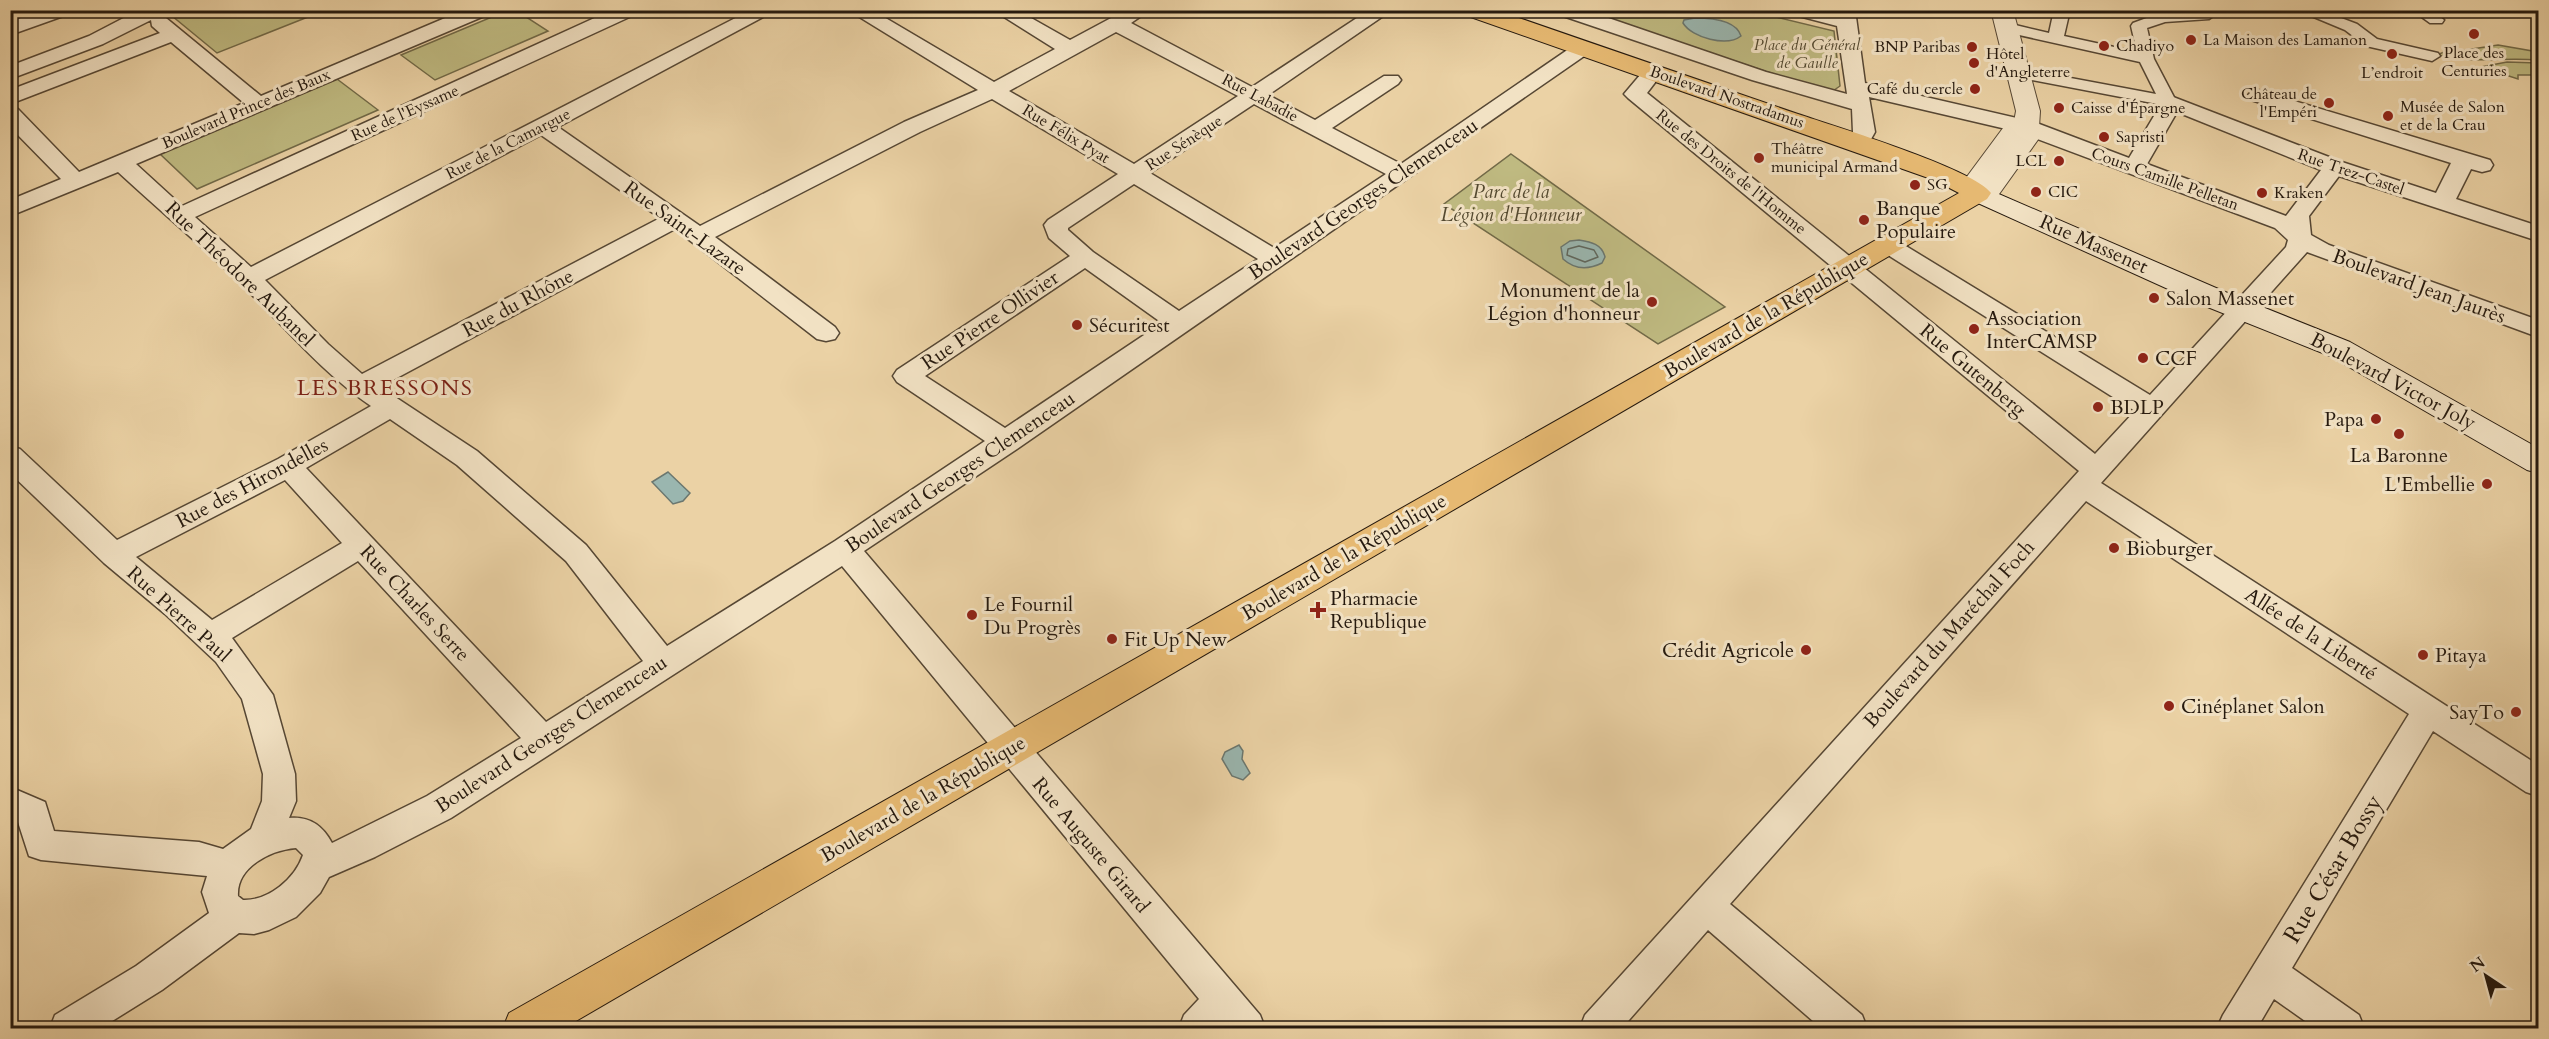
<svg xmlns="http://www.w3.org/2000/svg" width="2549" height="1039" font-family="Cardo,serif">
<rect width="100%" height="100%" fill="#ebd2a5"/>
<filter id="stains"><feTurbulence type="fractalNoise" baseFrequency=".00333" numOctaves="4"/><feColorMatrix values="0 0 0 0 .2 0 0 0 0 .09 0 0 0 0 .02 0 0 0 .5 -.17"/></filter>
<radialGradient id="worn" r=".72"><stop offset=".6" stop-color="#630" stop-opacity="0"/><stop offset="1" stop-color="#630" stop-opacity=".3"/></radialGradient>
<path fill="#bfba81" stroke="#726a48" stroke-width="1.5" d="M166 11H323L217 53Z
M506 11H517L548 31 435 80 401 55Z
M1583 11H1751L1834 31 1840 86 1830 93 1816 88Z
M2498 45 2538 52V60C2501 57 2474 64 2437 55L2453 48 2459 51Z
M2507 62 2538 63V75H2518V79L2481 67Z
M337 79 378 110 197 189 160 154Z
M1511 154 1725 307 1658 344 1444 204Z"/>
<path fill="#9ab6af" stroke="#6b776f" stroke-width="1.5" d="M1695 18C1710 18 1736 20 1741 36 1727 47 1692 38 1683 23L1684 20Z
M1579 240C1591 242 1602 244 1605 257L1602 263C1588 270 1574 269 1563 259L1561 247 1570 241Z
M668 472 690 493 683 501 673 504 652 482Z
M1239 745 1243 751 1242 759 1250 773 1243 780 1232 776 1222 759 1225 752Z"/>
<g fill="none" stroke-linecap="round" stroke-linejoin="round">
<path stroke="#60685e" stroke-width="1.5" d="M1579 246 1594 250 1598 257 1585 262 1567 255 1568 249Z"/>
<defs>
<path id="pedestrian" d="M2054 10H2070L2064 36 2137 52 2131 26 2133 23 2163 12 2222 10 2209 19 2165 22 2147 28 2154 59 2176 101 2168 106 2011 76 2009 73 2017 68 2156 94 2140 62 2001 31 1999 28 2007 23 2049 33Z
M2297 10H2320L2357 24 2377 39 2438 53 2440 56 2432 61 2366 46 2345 30Z
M2412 10H2431L2444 20 2442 23H2430Z"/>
<path id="minor" d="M42 10H71L69 14 10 35V22Z
M139 10H158L157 16 166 18 261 96 464 10H491L489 14 136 164 182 206 612 10H638L636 14 195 217 251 267 751 10H776L558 127 700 226 904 122 978 90 848 10H872L994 82 1055 49 993 10H1017L1070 40 1126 10H1150L1131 23 1252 87 1369 10H1392L1268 95 1315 120 1384 76H1398L1401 80 1398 84 1332 128 1401 164 1576 44H1590L1593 48 1590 52 1017 449 864 551 1260 1015 1265 1028H1179L1184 1015 1199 999 842 566 451 818 375 857 329 877 320 893 296 917 269 930 254 934 239 933 162 990 101 1028H50L55 1015 136 966 209 913 202 892 207 876 41 860 29 856 18 822 10 818V787L45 802 54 831 199 842 223 849 251 829 262 801 263 774 242 699 216 662 165 614 104 563 10 473V446L20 449 117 540 278 459 371 406C321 372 283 325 240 283 201 245 158 209 118 172L10 216V200L61 179 10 127V108L18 109 79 172 244 103 171 42 10 104V90L160 33 152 26 151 20 103 44 10 79V66L89 36ZM1116 32 1238 96 1134 164 1009 91ZM992 99 1118 174 1048 220 1044 225 1049 238 1070 256 897 370 893 376 897 382 985 441 835 541 667 646 586 545 477 451 380 387 675 229 817 339 826 341 835 339 839 333 835 327 715 237 920 132ZM1254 104 1386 174 1274 248 1150 173ZM541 135 660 218 362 374 328 344 265 280ZM1134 184 1258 259 1179 311 1093 252 1068 230V228ZM1085 268 1162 323 1005 428 925 376ZM390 419 457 465 566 561 643 661 546 722 306 468ZM285 480 342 543 212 620 136 557ZM358 561 521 738 427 796 332 843C323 826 310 816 289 818L296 801 295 774 273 695 232 638ZM296 848 303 855C295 879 268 901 243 900L238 896C236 867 271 850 296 848Z
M1555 10H1585L1766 72 1847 94 1837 26 1791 14 1789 10H1824L1837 14 1838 10H1858L1856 17 1865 83 2034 122 2129 158 2154 116 2161 97 2168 95 2342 162 2436 193 2451 163 2251 100 2247 96 2251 92 2258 90 2490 160 2493 165 2490 170 2482 172 2471 169 2456 199 2538 226V241L2339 176 2309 216 2311 235 2329 245 2538 320V337L2307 252 2101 483 2538 765V796L2526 792 2433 731 2292 968 2359 1015 2364 1028H2315L2274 999 2257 1028H2217L2223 1015 2409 714 2086 501 1730 904 1862 1015 1867 1028H1821L1708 930 1622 1028H1580L1585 1015 2079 471 1628 98 1624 94 1646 68H1660L1663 72 1647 93 2095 454 2135 411 1880 250 1876 245 1880 240 1888 238 1896 240 2150 395 2286 247 2288 240 2275 228 2019 132 1869 97 1875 132 1866 148H1850L1847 143 1853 132 1852 109 1752 80 1557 14ZM2177 112 2321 170 2286 216 2147 164Z"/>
<path id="tertiary" d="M1991 10H2013L2040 111 2039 127 2042 134 1997 197 1978 201 1969 199 1960 186 2006 124 2014 122 2016 111Z"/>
<path id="secondary" d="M1978 185 2230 294 2350 342 2538 448V473L2527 470 2330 356 2210 308 1969 199 1965 193 1969 187Z"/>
<path id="primary" d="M1462 10H1496C1597 45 1698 80 1798 114 1834 126 1974 169 1991 193L1987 199 564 1028H503L509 1013 1959 193 1934 180 1465 15Z"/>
</defs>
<use href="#pedestrian" stroke="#564734" stroke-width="3"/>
<use href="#minor" stroke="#564734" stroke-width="3"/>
<use href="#tertiary" stroke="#564734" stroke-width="2"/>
<use href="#secondary" stroke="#25190e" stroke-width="2"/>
<use href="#primary" stroke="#25190e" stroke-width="2"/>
<use href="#pedestrian" fill="#f2e2c4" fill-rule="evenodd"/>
<use href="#minor" fill="#f2e2c4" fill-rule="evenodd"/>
<use href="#tertiary" fill="#f2e2c4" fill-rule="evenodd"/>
<use href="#secondary" fill="#f2e2c4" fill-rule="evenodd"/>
<use href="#primary" fill="#e6b972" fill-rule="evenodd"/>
</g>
<g fill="#8f2418" stroke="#f2e2c4" stroke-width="2">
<circle cx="2474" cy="34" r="6"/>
<circle cx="2191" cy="40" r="6"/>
<circle cx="2104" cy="46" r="6"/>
<circle cx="1972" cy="47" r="6"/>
<circle cx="2392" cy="54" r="6"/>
<circle cx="1974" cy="63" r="6"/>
<circle cx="1975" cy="89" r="6"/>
<circle cx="2329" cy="103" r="6"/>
<circle cx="2059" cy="108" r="6"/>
<circle cx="2388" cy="116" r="6"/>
<circle cx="2104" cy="137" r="6"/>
<circle cx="1759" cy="158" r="6"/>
<circle cx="2059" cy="161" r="6"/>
<circle cx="1915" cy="185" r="6"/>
<circle cx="2036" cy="192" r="6"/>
<circle cx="2262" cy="193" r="6"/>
<circle cx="1864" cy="220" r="6"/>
<circle cx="2154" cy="298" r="6"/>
<circle cx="1652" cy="302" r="6"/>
<circle cx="1077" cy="325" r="6"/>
<circle cx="1974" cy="329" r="6"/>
<circle cx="2143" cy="358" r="6"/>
<circle cx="2098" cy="407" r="6"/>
<circle cx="2376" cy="419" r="6"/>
<circle cx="2399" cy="434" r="6"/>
<circle cx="2487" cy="484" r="6"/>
<circle cx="2114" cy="548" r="6"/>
<path d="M1315 601h6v6h6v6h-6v6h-6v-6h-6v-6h6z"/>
<circle cx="972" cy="615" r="6"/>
<circle cx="1112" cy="639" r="6"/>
<circle cx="1806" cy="650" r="6"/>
<circle cx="2423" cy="655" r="6"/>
<circle cx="2169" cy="706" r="6"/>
<circle cx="2516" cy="712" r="6"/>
</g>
<g text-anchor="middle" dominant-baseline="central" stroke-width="6" stroke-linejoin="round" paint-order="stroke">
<g font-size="16" fill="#25190e" stroke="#f2e2c4" text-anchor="start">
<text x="2203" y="40">La Maison des Lamanon</text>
<text x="2116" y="46">Chadiyo</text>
<text x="1960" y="47" text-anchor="end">BNP Paribas</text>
<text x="2474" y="53" text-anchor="middle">Place des<tspan x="2474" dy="18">Centuries</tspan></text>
<text x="1986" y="54">Hôtel<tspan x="1986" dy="18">d'Angleterre</tspan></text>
<text x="2392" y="73" text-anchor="middle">L’endroit</text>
<text x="1963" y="89" text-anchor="end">Café du cercle</text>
<text x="2317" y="94" text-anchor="end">Château de<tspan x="2317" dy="18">l'Empéri</tspan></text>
<text x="2400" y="107">Musée de Salon<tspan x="2400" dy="18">et de la Crau</tspan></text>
<text x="2071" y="108">Caisse d'Épargne</text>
<text x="2116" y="137">Sapristi</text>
<text x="1771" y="149">Théâtre<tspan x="1771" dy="18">municipal Armand</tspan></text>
<text x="2047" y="161" text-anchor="end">LCL</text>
<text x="1927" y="185">SG</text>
<text x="2048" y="192">CIC</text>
<text x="2274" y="193">Kraken</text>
</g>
<g font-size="16" font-style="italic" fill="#534930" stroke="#f2e2c4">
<text x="1807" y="45">Place du Général<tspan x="1807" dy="18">de Gaulle</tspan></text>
</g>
<g font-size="16" fill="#25190e" stroke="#f2e2c4">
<text transform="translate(1727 97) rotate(19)">Boulevard Nostradamus</text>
<text transform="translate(1260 98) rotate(28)">Rue Labadie</text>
<text transform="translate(246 109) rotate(-23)">Boulevard Prince des Baux</text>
<text transform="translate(405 113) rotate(-24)">Rue de l'Eyssame</text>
<text transform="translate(1066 134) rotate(31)">Rue Félix Pyat</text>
<text transform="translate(1184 143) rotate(-33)">Rue Sénèque</text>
<text transform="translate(508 144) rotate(-27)">Rue de la Camargue</text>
<text transform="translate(1731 172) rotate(39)">Rue des Droits de l'Homme</text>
<text transform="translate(2351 172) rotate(19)">Rue Trez-Castel</text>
<text transform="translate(2165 179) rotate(20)">Cours Camille Pelletan</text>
</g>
<g font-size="20" font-style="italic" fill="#534930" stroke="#f2e2c4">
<text x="1511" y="191">Parc de la<tspan x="1511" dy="23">Légion d'Honneur</tspan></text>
</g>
<g font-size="20" fill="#25190e" stroke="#f2e2c4">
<text transform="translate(1363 199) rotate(-34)">Boulevard Georges Clemenceau</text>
<text transform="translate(685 228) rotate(36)">Rue Saint-Lazare</text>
<text transform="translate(2094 244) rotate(24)">Rue Massenet</text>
<text transform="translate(240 274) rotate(44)">Rue Théodore Aubanel</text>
<text transform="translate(2419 286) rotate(20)">Boulevard Jean Jaurès</text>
<text transform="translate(518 303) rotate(-28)">Rue du Rhône</text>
<text transform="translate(1766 315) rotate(-30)">Boulevard de la République</text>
<text transform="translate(990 320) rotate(-34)">Rue Pierre Ollivier</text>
<text transform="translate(1973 370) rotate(40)">Rue Gutenberg</text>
<text transform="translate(2393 381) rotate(28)">Boulevard Victor Joly</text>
<text transform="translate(960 472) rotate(-34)">Boulevard Georges Clemenceau</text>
<text transform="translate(252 483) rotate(-28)">Rue des Hirondelles</text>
<text transform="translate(1344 557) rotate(-30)">Boulevard de la République</text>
<text transform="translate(415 603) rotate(47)">Rue Charles Serre</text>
<text transform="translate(179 614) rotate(42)">Rue Pierre Paul</text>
<text transform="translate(1949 634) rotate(-48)">Boulevard du Maréchal Foch</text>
<text transform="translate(2311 634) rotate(33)">Allée de la Liberté</text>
<text transform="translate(551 734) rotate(-33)">Boulevard Georges Clemenceau</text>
<text transform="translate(923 799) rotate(-30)">Boulevard de la République</text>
<text transform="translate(1091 845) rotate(50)">Rue Auguste Girard</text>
</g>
<g font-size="20" fill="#25190e" stroke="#f2e2c4" text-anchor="start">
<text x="1876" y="208">Banque<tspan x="1876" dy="23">Populaire</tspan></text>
<text x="1640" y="290" text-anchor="end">Monument de la<tspan x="1640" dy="23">Légion d'honneur</tspan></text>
<text x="2166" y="298">Salon Massenet</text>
<text x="1986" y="318">Association<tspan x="1986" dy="23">InterCAMSP</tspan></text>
<text x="1089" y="325">Sécuritest</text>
<text x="2155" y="358">CCF</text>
<text x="2110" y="407">BDLP</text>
<text x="2364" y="419" text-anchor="end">Papa</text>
<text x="2399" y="455" text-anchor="middle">La Baronne</text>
<text x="2475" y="484" text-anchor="end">L'Embellie</text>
<text x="2126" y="548">Bioburger</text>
<text x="1330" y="598">Pharmacie<tspan x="1330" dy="23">Republique</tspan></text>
<text x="984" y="604">Le Fournil<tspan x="984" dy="23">Du Progrès</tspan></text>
<text x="1124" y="639">Fit Up New</text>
<text x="1794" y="650" text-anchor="end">Crédit Agricole</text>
<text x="2435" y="655">Pitaya</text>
<text x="2181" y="706">Cinéplanet Salon</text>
<text x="2504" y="712" text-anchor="end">SayTo</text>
</g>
<g font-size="22" letter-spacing="1.5" fill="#7a1f14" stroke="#f2e2c4">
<text x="385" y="388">LES BRESSONS</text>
</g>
<g font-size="24" fill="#25190e" stroke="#f2e2c4">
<text transform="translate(2333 869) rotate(-59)">Rue César Bossy</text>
</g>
</g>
<rect width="2549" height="1039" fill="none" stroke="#ebd2a5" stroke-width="36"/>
<rect x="12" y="12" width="2525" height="1015" fill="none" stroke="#25190e" stroke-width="3"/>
<rect x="18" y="18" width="2513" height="1003" fill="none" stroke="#25190e" stroke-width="1.5"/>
<g transform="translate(2486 976) rotate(324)" stroke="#f2e2c4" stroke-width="4.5" paint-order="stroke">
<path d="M0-4.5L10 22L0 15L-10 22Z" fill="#25190e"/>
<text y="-9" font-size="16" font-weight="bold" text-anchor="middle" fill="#25190e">N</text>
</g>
<rect width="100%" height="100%" filter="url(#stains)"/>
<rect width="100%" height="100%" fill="url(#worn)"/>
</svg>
